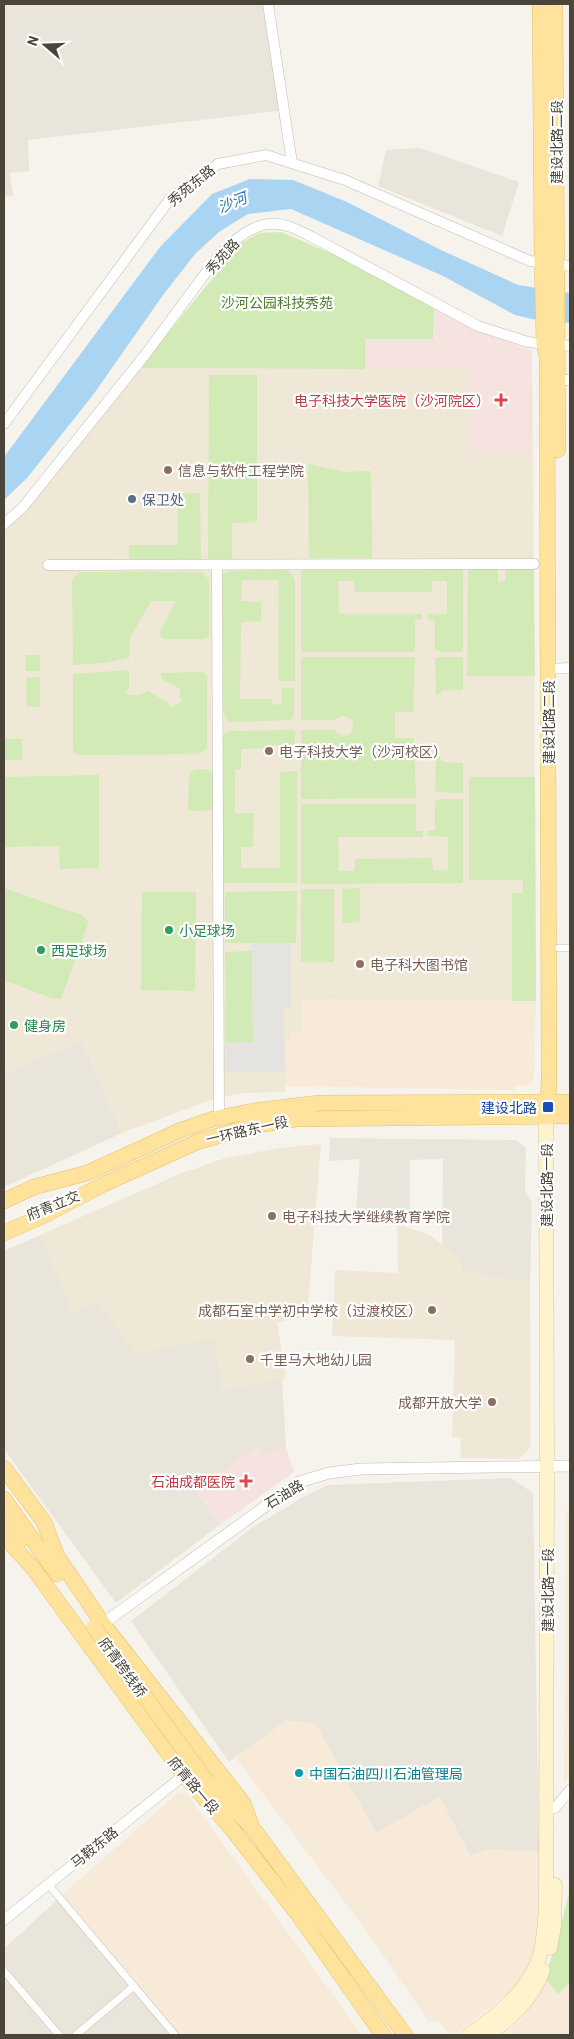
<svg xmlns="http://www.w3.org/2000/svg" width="574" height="2039" font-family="Barlow,'Noto Sans SC',sans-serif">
<rect width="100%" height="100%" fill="#f6f3ec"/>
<path fill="#eae5da" d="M4 4H264L285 110 28 140 29 171 10 173 13 196 4 197Z
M420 148 519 182 502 236 378 186 386 150Z
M82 1040 122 1133 4 1187V1073Z
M330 1138 516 1140 526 1148 525 1190 532 1203 530 1283 463 1272 456 1255 442 1245 443 1159 410 1160V1210L356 1209 360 1159 329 1161Z
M189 1170 314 1225 307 1316 277 1322 278 1326 223 1389 282 1379 286 1447 263 1455 259 1446 196 1491 221 1524 116 1603 4 1449V1251Z
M511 1478 533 1493 539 1852 489 1850 470 1856 440 1797 376 1833 315 1724 286 1721 229 1762 131 1621 252 1528 303 1497 328 1485Z
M61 1896 181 2035H4V1949Z"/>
<path fill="#f7ead8" d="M569 4H570V253H569Z
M301 999 536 1001 534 1079 530 1084 515 1086 514 1090 285 1086V1039L290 1032H301Z
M570 1508V1775L564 1783 566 1512Z
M287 1720 316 1724 376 1833 440 1797 470 1856 489 1850 539 1852 538 1933 533 1959 522 1982 455 2035H451L437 2020 429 2022 366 1930 235 1757Z
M179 1792 187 1794 362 2035H181L61 1896Z
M545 1978 558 1994 570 1983V2035H503L519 2022 534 2002Z"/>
<path fill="#efe8d6" d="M140 368 470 369 469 452H533L536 1001 301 999V1032H290V1039H285V1092L245 1093 219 1097 122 1133 82 1040 4 1073V528Z
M321 1144 307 1316 277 1322 286 1379 222 1389 214 1339 135 1353 99 1303 73 1313 40 1235 204 1165 226 1158 280 1148Z
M397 1224 430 1235 456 1255 461 1261 463 1272 530 1283 531 1447 519 1459 461 1458 460 1437H452L455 1340 332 1336 335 1270 398 1273Z"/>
<path fill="#f6e3e0" d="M434 308 478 329 532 351 533 452H469L470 369H365V339H433Z
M259 1446 263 1455 286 1447 294 1472 221 1524 196 1490Z"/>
<path fill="#d2eab5" d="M281 232 330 253 434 308 433 339H365V369L140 368 240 244 259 233Z
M209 375H257V522L232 523V559H208Z
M308 464 345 472 371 471 372 558H309Z
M200 493 201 559 129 560V545H178V494Z
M301 568H463V652H440L439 650H435V620L428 619V614H447V581H432V592H355L354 581H338L339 614H422V619L415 620V652H301Z
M534 568 535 676H467L468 569H498V582L505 581 506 569Z
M286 569 293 576 295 580V681H278L279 580H242L241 601 261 602V621L241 622 240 699H272V704L282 705V688H294V715L291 720 229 722 222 710 223 574 230 571Z
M79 572H201L209 579V636L204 639H163L159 635 175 601H151L130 638 129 658 103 663 73 665 72 581Z
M26 655H40V671H26Z
M301 657H415L413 712H395V738H414L416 798 301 799V730H334C343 742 358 733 352 720L343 715 335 720H301Z
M440 657H463V690H443L436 696 435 658Z
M129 670V690L126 691 127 695H140L148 691 170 704 171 708 176 704 178 705 182 699 180 697 181 690 161 678V673L203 672 207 676V748L200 754 77 755 73 751V674Z
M40 677V707H27L26 678Z
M291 730 295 731V760H284V745H273V748L241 749V769H235V813H254L253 847H241V868H280V772L297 771V883H226L223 882 222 735 231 731Z
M4 739H22V760H4Z
M436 754 443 762 463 763V793L435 792Z
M207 769 213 774V810L188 811 189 775 194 770Z
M99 775V868L60 869 59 846 4 847V777Z
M469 777H535L536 1001H512V893H523V880H469Z
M440 799H463V883L301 884V804H416V831H423V837H338L339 871H355V859L432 858 433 870H448V837L428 836V831L435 830V801Z
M4 888 81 915 89 921 61 999 51 998 4 980Z
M360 888V922L342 923V889Z
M301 889H334V962H301Z
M297 891 296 943H225V892Z
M142 892H196L195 991 141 990Z
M252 951 253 1043H226L225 952Z
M570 1861V1983L558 1994 545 1978 559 1933 569 1893V1862Z"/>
<path fill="#e5e3e0" d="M252 943H291V1008H284L285 1071 226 1072V1043L253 1042Z"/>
<path fill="#a9d4f2" d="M250 179 293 180 347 202 441 250 518 285 570 293V323L532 319 515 315 443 276 291 209 248 214 219 232 195 254 163 295 93 395 27 478 4 500V457L160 247 212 194Z"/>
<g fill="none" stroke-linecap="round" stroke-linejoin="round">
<defs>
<path id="pedestrian" d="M559 948H570
M48 1884 175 2035
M4 1971 59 2035
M76 2035 134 1986"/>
<path id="minor" d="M268 4 292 163
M551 380H570
M4 424 170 199 218 164 266 155 345 180 530 261 570 266
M4 524 23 507 145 355 219 255C237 237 260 217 287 226 295 228 304 233 312 237L478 326 528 342 570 346
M48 565 534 564
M217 565 219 1118
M548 669 570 668
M546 1810 555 1808 570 1790
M4 1920 184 1775"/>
<path id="tertiary" d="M97 1628 299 1482 329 1473 361 1469 570 1466"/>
<path id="secondary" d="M550 1948 554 1927 555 1885
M469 2035C497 2015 528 1992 539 1958 544 1943 544 1926 546 1911L547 1467 546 1116
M488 2035C511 2018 533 1999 543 1970"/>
<path id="primary" d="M540 4 542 263 544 344 547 357 549 1080 548 1102 546 1116
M555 4 558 450
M4 1201 34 1187 87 1173 181 1130 213 1119 253 1111 319 1103 570 1102
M4 1233 41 1217 102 1185 197 1142 251 1126 296 1119 570 1116
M4 1468 44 1522 57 1556 103 1624 243 1803 252 1827 405 2035
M4 1499 57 1574
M4 1522 19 1542
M4 1536 33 1568 184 1775 232 1829 297 1913 383 2035
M208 1783 248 1823"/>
</defs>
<use href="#pedestrian" stroke="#c2bbae" stroke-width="8"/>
<use href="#minor" stroke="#c2bbae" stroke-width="11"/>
<use href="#tertiary" stroke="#c2bbae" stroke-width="12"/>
<use href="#secondary" stroke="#d6c79b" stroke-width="15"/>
<use href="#primary" stroke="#e6c16a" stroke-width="16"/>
<use href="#pedestrian" stroke="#fff" stroke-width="7"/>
<use href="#minor" stroke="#fff" stroke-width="10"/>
<use href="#tertiary" stroke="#fff" stroke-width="11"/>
<use href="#secondary" stroke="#fff3cd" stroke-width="14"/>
<use href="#primary" stroke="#ffe39c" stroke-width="15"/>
<defs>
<path id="primary-bridge" d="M94 1627 208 1783"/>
</defs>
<use href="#primary-bridge" stroke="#e6c16a" stroke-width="16" stroke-linecap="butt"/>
<use href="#primary-bridge" stroke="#ffe39c" stroke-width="15"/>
</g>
<g fill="#e0444e" stroke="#fff" stroke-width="2">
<path d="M498.5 392.5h5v5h5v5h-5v5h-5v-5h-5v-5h5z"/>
<path d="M243.5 1473.5h5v5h5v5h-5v5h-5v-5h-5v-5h5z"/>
</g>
<g fill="#8d6e63" stroke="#fff" stroke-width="2">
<circle cx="168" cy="470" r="5"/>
<circle cx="269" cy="751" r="5"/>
<circle cx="360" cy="964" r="5"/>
<circle cx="272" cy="1216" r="5"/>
<circle cx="432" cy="1310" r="5"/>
<circle cx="250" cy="1359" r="5"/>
<circle cx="492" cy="1402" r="5"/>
</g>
<circle fill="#5c6f8a" stroke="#fff" stroke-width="2" cx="132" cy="499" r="5"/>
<g fill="#2e9e5b" stroke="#fff" stroke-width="2">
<circle cx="169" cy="930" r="5"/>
<circle cx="41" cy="950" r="5"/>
<circle cx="14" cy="1025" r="5"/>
</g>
<rect fill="#1a4fb4" stroke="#fff" stroke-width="2" x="542" y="1101" width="12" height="12" rx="2.5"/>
<circle fill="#0f9aa8" stroke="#fff" stroke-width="2" cx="299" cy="1773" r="5"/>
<g text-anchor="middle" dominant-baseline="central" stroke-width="4.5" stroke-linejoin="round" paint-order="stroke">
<g font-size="14" fill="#4b4439" stroke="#fff">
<text transform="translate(556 142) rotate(-90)">建设北路二段</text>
<text transform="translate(191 185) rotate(-39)">秀苑东路</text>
<text transform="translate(222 256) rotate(-48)">秀苑路</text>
<text transform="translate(548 722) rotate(-90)">建设北路二段</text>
<text transform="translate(247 1130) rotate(-13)">一环路东一段</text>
<text transform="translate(546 1185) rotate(-90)">建设北路一段</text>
<text transform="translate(53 1205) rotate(-22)">府青立交</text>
<text transform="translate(284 1494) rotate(-31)">石油路</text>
<text transform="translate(547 1590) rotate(-90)">建设北路一段</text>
<text transform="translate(123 1667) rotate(54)">府青跨线桥</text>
<text transform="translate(194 1785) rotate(50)">府青路一段</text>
<text transform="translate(94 1847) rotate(-39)">马鞍东路</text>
</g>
<g font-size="14" fill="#4a7f2a" stroke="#fff">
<text x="277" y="302">沙河公园科技秀苑</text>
</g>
<g font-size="14" fill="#be3a42" stroke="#fff" text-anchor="end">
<text x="490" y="400">电子科技大学医院（沙河院区）</text>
<text x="235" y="1481">石油成都医院</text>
</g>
<g font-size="14" fill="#785e54" stroke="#fff" text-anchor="start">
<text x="178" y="470">信息与软件工程学院</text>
<text x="279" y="751">电子科技大学（沙河校区）</text>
<text x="370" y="964">电子科大图书馆</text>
<text x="282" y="1216">电子科技大学继续教育学院</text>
<text x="422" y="1310" text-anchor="end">成都石室中学初中学校（过渡校区）</text>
<text x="260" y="1359">千里马大地幼儿园</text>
<text x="482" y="1402" text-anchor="end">成都开放大学</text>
</g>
<g font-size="14" fill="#4e5e75" stroke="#fff" text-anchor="start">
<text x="142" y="499">保卫处</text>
</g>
<g font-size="14" fill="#27864d" stroke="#fff" text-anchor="start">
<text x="179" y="930">小足球场</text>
<text x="51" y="950">西足球场</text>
<text x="24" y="1025">健身房</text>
</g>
<g font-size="14" fill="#164399" stroke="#fff" text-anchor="end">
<text x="537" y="1107">建设北路</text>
</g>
<g font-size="14" fill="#0d838f" stroke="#fff" text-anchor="start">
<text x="309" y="1773">中国石油四川石油管理局</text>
</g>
<g font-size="15" font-style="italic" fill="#2e7ab2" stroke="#fff">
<text transform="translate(232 202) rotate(-22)">沙河</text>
</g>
</g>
<rect width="574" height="2039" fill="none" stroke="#4b4439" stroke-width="10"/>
<g transform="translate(45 45) rotate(289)" stroke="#ffffff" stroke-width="4" paint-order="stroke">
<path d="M0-4L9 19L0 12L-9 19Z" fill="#4b4439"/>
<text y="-8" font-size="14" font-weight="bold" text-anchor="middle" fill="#4b4439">N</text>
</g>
</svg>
